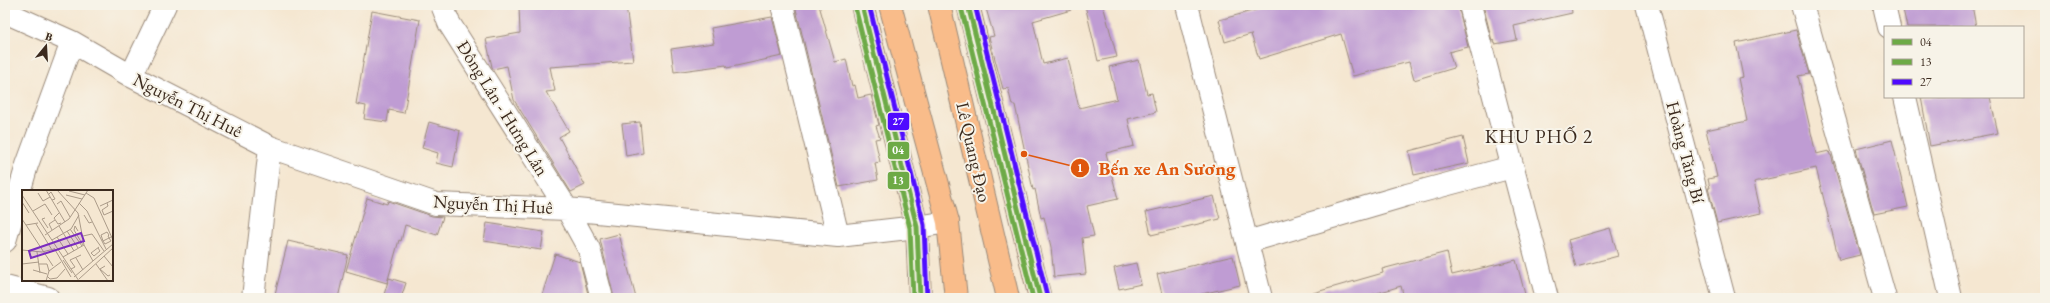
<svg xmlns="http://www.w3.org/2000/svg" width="2050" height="303" font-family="'EB Garamond',serif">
<rect width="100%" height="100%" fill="#f7f3e8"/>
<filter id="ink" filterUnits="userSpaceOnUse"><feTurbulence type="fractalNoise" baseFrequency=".025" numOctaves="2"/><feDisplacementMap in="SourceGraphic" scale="8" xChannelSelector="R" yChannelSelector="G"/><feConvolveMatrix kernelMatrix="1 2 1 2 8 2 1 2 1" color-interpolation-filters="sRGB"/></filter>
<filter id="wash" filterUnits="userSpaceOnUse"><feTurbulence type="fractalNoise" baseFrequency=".012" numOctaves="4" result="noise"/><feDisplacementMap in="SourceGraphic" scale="16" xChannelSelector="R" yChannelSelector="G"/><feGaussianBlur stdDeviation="0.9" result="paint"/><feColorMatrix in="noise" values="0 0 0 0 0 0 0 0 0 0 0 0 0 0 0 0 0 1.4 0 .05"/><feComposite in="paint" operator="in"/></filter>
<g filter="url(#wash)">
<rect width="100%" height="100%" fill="#f5e7d1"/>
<g id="blocks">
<path fill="#bf9cd3" d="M626 5 633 61 550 67 555 91 546 92 569 131 559 137 585 185 571 192 514 100 507 66 493 69 492 67 486 39 520 33 519 6Z
M795 5H819L835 62 846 59 852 86 855 85 858 98 871 95 879 125 876 126 880 138 875 139 880 162 875 163 878 180 839 187Z
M985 5H1070L1071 10 1033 21 1043 64 1068 58 1079 108 1117 99 1109 67 1139 60 1147 94 1152 93 1156 112 1128 119 1134 146 1106 153 1118 199 1087 206 1094 236 1082 238 1086 274 1054 277 1051 247 1044 217 1041 218 1035 189 1033 190 1015 105H1012L1008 88 1003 89 989 37 994 36Z
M1085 5H1103L1117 57 1098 61Z
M1274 5H1458L1468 47 1449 52 1454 68 1414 80 1409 62 1353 76 1341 34 1259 59 1251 34 1225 42 1219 20Z
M1483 5H1571L1572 13 1514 26 1517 40 1495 44 1494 40 1492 41Z
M1902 5H1972L1976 27H1907Z
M372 11 420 20 404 113 389 110 387 122 364 119 366 106 356 104Z
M772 17 782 56 727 68 726 65 674 72 671 49 714 43 711 28Z
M1796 30 1809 74 1798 76 1816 154 1829 151 1830 155H1831L1860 255 1839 260 1816 168 1754 182 1761 213 1717 223 1708 188H1710L1708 179 1717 177 1706 130 1747 121 1738 78 1743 77 1736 43Z
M1921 97H1990L1998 133 1930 146Z
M429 122 460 131 453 167 436 163 438 153 422 148Z
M640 122 643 153 626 156 622 124Z
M1463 137 1469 163 1414 175 1409 151Z
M1892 140 1908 207 1874 214 1856 149Z
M1214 196 1220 219 1151 235 1146 212Z
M367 198 387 204 388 201 391 202 432 216 443 217 437 235 405 225 401 241 399 240 387 283 346 271Z
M487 223 544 232 541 250 484 241Z
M1610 228 1618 256 1576 267 1568 240Z
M619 234 636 298H614L600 239Z
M288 241 348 255 338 298H274Z
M1447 252 1452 275 1516 260 1526 298H1404L1401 286 1361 298H1314L1313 293 1383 273 1382 269Z
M555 254 580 262 589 298H541Z
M1233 256 1240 285 1185 298H1163L1157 274Z
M1136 263 1141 284 1119 289 1114 268Z
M389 278 406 283 401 298H383Z"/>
</g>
</g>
<g filter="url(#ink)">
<use href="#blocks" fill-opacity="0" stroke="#988878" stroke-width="1"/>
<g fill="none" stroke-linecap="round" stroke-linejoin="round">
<defs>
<path id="minor" d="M442 5 449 23 567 209 589 249 602 298
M782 5 838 236
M1187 5 1261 298
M1470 5 1547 298
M1647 5 1724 298
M1802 5 1885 298
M1884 5 1889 27
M5 12 72 42 131 76 270 147 436 204 567 209 838 236 917 227 948 222
M131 76 165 5
M1905 97 1951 298
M5 241 27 165 72 42
M1247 242 1407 195 1512 167
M5 287 48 298
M253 298 270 147"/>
<path id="highway" d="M862 5 917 227 920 298
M890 5 948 222 956 298
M939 5 1008 298
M968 5 1040 298"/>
</defs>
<use href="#minor" stroke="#988878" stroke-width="24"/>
<use href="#highway" stroke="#988878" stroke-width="24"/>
<use href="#minor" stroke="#fff" stroke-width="22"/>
<use href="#highway" stroke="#f9bc8a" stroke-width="22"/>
<defs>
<path id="bus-1" d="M862 5 917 227 920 298
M968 5 1040 298"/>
<path id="bus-2" d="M855 7 910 228 913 298
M961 7 1033 298"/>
<path id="bus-3" d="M869 5 924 225 927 298
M975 5 1047 296"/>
</defs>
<use href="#bus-1" stroke="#f7f3e8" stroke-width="8"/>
<use href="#bus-2" stroke="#f7f3e8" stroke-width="8"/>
<use href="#bus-3" stroke="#f7f3e8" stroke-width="8"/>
<use href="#bus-1" stroke="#6daa46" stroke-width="5"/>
<use href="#bus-2" stroke="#6daa46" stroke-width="5"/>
<use href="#bus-3" stroke="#4f0aff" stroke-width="5"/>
</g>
</g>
<g text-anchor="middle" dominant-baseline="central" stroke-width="4" stroke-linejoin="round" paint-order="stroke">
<g font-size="18" fill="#3b2a1e" stroke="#f7f3e8">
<text transform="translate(188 105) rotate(27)">Nguyễn Thị Huê</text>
<text transform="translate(503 108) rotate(58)">Đông Lân - Hưng Lân</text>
<text transform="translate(974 152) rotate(77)">Lê Quang Đạo</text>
<text transform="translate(1686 152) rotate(75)">Hoàng Tăng Bí</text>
<text transform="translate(493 204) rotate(3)">Nguyễn Thị Huê</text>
</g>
<g font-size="19" letter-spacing="1" fill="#3b2a1e" stroke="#f7f3e8">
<text x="1539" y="136">KHU PHỐ 2</text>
</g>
</g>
<g transform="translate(22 190)">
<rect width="91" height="91" fill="#f5e7d1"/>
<path fill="none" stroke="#ab9b89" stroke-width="1" d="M24 0 43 32M35 0 56 23 62 55 71 71M47 1 63 5M16 3 21 11 28 7M64 3 72 8 91 50M27 4 29 2 33 9 30 10M0 5 57 91M44 5 60 9M0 12 7 23M57 13 65 21 84 59M85 13 86 16 80 20 82 25 91 21M35 14 39 11 48 27M78 16 91 10M11 21 23 14 30 25M37 23 32 28 36 34 39 33M62 25 67 33 70 32M23 28 20 29 26 38M0 29 31 76M14 34 30 60M4 35 16 33M37 36 52 61M48 39 60 56M30 40 27 34 33 30M45 41 56 58M56 41 53 36 52 40 61 55M23 45 47 29 66 0M61 46 70 44 82 61M35 47 46 64M30 50 49 39 57 25M81 51 79 45 85 42 87 45 86 46 87 48 89 51 83 54 81 51 91 46M32 58 49 87M76 58 78 61 72 66 69 63 77 57M0 60 20 62 32 59M15 62 18 83M82 66 91 77M41 67 62 55M54 68 61 80M41 70 50 83M0 74 17 72M17 74H25L27 81M74 74 86 91M83 76 78 79 86 86 88 85M49 79 53 77 48 70 59 65M11 80 25 84M25 86 28 89 35 88 43 79M52 87 91 54M57 89 91 58M24 91 27 81 39 72"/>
<path fill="#7b2cbf" fill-opacity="0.15" stroke="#7b2cbf" stroke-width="2" d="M59 43 62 51 9 68 7 61Z"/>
<rect width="91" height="91" fill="none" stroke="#3b2a1e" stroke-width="2"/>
</g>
<path fill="none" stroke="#df570d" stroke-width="1.5" d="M1024 154L1080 168"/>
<g fill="#df570d" stroke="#f7f3e8" stroke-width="1.5">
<circle cx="1024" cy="154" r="4"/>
<circle cx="1080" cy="168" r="10"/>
</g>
<g font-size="12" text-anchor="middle" font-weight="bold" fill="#fff">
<text x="1080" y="172">1</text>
</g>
<g font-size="19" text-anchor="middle" font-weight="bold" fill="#df570d" stroke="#f7f3e8" stroke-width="4" stroke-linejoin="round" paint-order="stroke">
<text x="1167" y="175">Bến xe An Sương</text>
</g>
<g stroke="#f7f3e8" stroke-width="1.5">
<rect x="887" y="112" width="23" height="19" rx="4" fill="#4f0aff"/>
<rect x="887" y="141" width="23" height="19" rx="4" fill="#6daa46"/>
<rect x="887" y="171" width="23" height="19" rx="4" fill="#6daa46"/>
</g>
<g font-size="11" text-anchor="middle" font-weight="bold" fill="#fff">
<text x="898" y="125">27</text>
<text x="898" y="154">04</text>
<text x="898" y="184">13</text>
</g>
<rect width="2050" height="303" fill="none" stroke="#f7f3e8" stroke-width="20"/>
<rect x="1884" y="26" width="140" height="72" fill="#f7f3e8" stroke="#aca397"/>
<rect x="1892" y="39" width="20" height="6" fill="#6daa46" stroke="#aca397"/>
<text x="1920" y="46" font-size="12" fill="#3b2a1e">04</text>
<rect x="1892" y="59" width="20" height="6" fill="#6daa46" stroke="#aca397"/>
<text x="1920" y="66" font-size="12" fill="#3b2a1e">13</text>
<rect x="1892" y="79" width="20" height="6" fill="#4f0aff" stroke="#aca397"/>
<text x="1920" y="86" font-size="12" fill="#3b2a1e">27</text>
<g transform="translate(46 46) rotate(18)" stroke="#f7f3e8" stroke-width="3" paint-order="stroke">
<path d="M0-3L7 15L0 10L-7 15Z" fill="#3b2a1e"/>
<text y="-6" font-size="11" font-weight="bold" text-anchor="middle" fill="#3b2a1e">B</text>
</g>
</svg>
